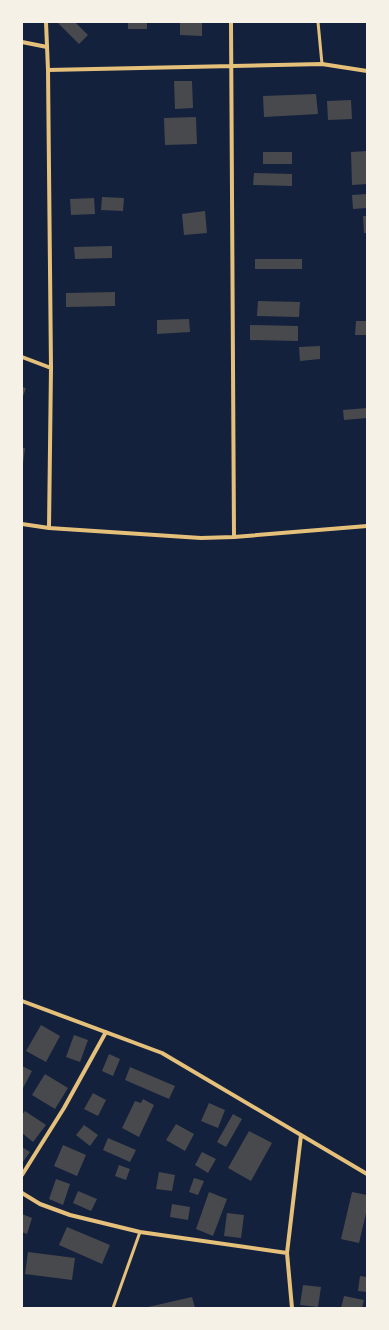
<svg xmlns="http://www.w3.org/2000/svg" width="389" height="1330" font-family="'PT Sans',sans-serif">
<rect width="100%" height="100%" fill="#14213d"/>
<path fill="#48494c" d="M60 22H75L88 35 79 44 58 23Z
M128 22H147V29H128Z
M180 22H202V36L180 35Z
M174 81H192L193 108 175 109Z
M316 94 318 114 264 117 263 96Z
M351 100 352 119 328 120 327 101Z
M196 117 197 144 165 145 164 118Z
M367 151V184L352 185 351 152Z
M263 152H292V164H263Z
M254 173 292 174V186L253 185Z
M367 194V208L353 209 352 195Z
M102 197 124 198 123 211 101 210Z
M94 198 95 214 71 215 70 199Z
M205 211 207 233 184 235 182 214Z
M363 216H367V233H364Z
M112 246V258L75 259 74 247Z
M255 259H302V269H255Z
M115 292V306L66 307V293Z
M258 301 300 302 299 317 257 316Z
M189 319 190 332 157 334V320Z
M356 321H367V335H355Z
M250 325 298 326V341L250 340Z
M320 346V359L300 361 299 347Z
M22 387 26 388 22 399Z
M367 408V418L344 420 343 410Z
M22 448H25L23 464H22Z
M41 1025 60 1036 46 1062 26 1051Z
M74 1035 88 1040 80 1062 66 1057Z
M109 1054 120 1059 113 1076 102 1071Z
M22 1066 32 1071 22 1090Z
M130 1067 175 1086 169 1099 125 1080Z
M45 1074 68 1088 55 1109 32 1095Z
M93 1093 106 1100 98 1116 84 1109Z
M143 1099 154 1105 139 1137 122 1128 135 1101 141 1103Z
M209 1103 225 1110 218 1128 201 1121Z
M25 1111 46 1125 33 1142 22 1133V1115Z
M233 1114 242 1119 226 1147 217 1142Z
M176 1124 194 1134 185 1151 166 1140Z
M84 1125 98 1135 90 1146 76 1135Z
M249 1131 272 1143 251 1181 228 1168Z
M108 1138 136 1150 130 1162 103 1150Z
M63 1145 86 1155 77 1176 54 1166Z
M22 1147 30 1152 22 1163Z
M202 1152 216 1159 208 1173 195 1165Z
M119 1165 130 1169 126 1180 115 1176Z
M159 1172 175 1175 172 1191 156 1189Z
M194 1178 204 1181 198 1195 189 1192Z
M56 1179 70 1184 63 1205 49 1199Z
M78 1191 97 1199 91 1211 73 1203Z
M209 1192 227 1199 213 1236 196 1229Z
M352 1192 367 1195V1209L359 1243 341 1239Z
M172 1204 190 1207 188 1220 170 1217Z
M227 1213 244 1215 241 1238 224 1236Z
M22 1214 32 1218 27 1234 22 1232Z
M67 1227 110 1245 102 1264 59 1245Z
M28 1252 75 1258 72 1280 25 1274Z
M360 1276 367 1277V1292L358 1291Z
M303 1285 321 1287 318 1307 300 1305Z
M344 1296 364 1300 362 1308H341Z
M192 1297 195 1308H148V1307Z"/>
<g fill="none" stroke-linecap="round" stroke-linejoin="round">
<path stroke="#e5c07b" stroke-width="3" d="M318 22 322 64
M113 1308 140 1232"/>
<path stroke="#e5c07b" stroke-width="4" d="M46 22 48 70 51 368 49 528
M231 22 234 537
M22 42 47 47
M48 70 322 64 367 71
M22 357 51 368
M22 524 49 528 201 538 234 537 367 526
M22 1001 162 1053 367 1174
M22 1175 64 1108 106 1032
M22 1193 40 1204 70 1215 140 1232 287 1253
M292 1308 287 1253 301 1135"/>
</g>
<rect width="389" height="1330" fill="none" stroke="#f6f1e7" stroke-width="46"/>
</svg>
